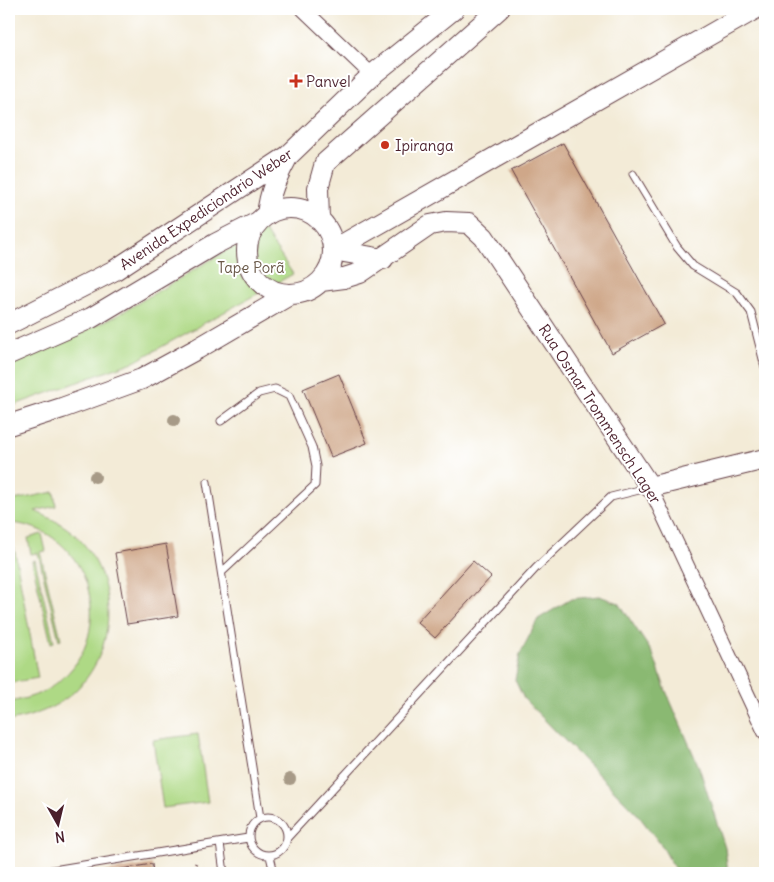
<svg xmlns="http://www.w3.org/2000/svg" width="774" height="882" font-family="Delius,sans-serif">
<rect width="100%" height="100%" fill="#fff"/>
<filter id="ink" filterUnits="userSpaceOnUse"><feTurbulence type="fractalNoise" baseFrequency=".02" numOctaves="2"/><feDisplacementMap in="SourceGraphic" scale="10" xChannelSelector="R" yChannelSelector="G"/><feConvolveMatrix kernelMatrix="1 2 1 2 8 2 1 2 1" color-interpolation-filters="sRGB"/></filter>
<filter id="wash" filterUnits="userSpaceOnUse"><feTurbulence type="fractalNoise" baseFrequency=".0096" numOctaves="4" result="noise"/><feDisplacementMap in="SourceGraphic" scale="20" xChannelSelector="R" yChannelSelector="G"/><feGaussianBlur stdDeviation="1.12" result="paint"/><feColorMatrix in="noise" values="0 0 0 0 0 0 0 0 0 0 0 0 0 0 0 0 0 1.4 0 .05"/><feComposite in="paint" operator="in"/></filter>
<g filter="url(#wash)">
<rect width="100%" height="100%" fill="#f3ebd7"/>
<path fill="#aed985" stroke="#7c7c58" d="M263 229 293 274 136 361 9 407V365L116 316Z
M54 492 56 506 35 511C48 517 61 523 72 532 118 572 120 646 77 689 58 708 34 716 9 721V702C26 699 44 694 58 682 121 633 89 527 9 523V501Z
M42 534 46 551 40 552 61 639 59 640 38 553 31 554 28 538Z
M14 547 38 678 9 683V548Z
M35 560 54 642 51 643 32 561Z
M198 734 208 802 163 808 153 740Z"/>
<path fill="#8ab972" stroke="#6a6c4e" d="M599 596 619 603 653 654 666 691 699 767 725 848 728 873H677L662 846 638 815 524 699 515 680 520 654 538 619 571 599Z"/>
<g id="blocks">
<path fill="#cfa789" d="M563 143 664 324 612 353 511 171Z
M339 374 367 443 331 457 303 389Z
M166 544 178 616 127 624 115 553Z
M473 561 491 577 435 638 417 622Z
M152 864 153 873H103V872Z"/>
</g>
</g>
<g filter="url(#ink)">
<use href="#blocks" fill-opacity="0" stroke="#633e45" stroke-width="1"/>
<g fill="none" stroke-linecap="round" stroke-linejoin="round">
<defs>
<path id="lane" d="M633 174 677 247 693 266 737 293 751 312 765 367
M221 421 259 393 275 389 289 396 312 447 316 466 315 485 222 572
M207 482 260 818
M249 836a19 19 0 1 1 38 0a19 19 0 1 1-38 0Z
M287 838 536 568 611 497 647 488
M220 843 224 873
M270 856 274 873
M35 873 248 838"/>
<path id="street" d="M303 9 372 75
M650 487 765 732"/>
<path id="secondary" d="M247 251a43 43 0 1 1 86 0a43 43 0 1 1-86 0Z
M267 215C270 190 276 179 287 158
M319 220 318 188 325 163 499 9
M333 250 755 9
M333 250 383 259
M321 281 344 278 360 273 430 225 446 222 469 223 484 237 650 487 765 459
M9 324 115 270 288 156 372 75 454 9
M9 354 91 318 215 244 258 222
M9 425 62 408 142 379 197 349 291 294"/>
</defs>
<use href="#lane" stroke="#633e45" stroke-width="9"/>
<use href="#street" stroke="#633e45" stroke-width="16"/>
<use href="#secondary" stroke="#633e45" stroke-width="22"/>
<path stroke="#633e45" stroke-width="3" stroke-dasharray="1 4" stroke-linecap="butt" d="M191 873 197 861"/>
<use href="#lane" stroke="#fff" stroke-width="7"/>
<use href="#street" stroke="#fff" stroke-width="14"/>
<use href="#secondary" stroke="#fff" stroke-width="20"/>
</g>
<g fill="#a79a87">
<circle cx="174" cy="420" r="6"/>
<circle cx="95" cy="477" r="6"/>
<circle cx="290" cy="779" r="6"/>
</g>
</g>
<g fill="#c8321e" stroke="#fff" stroke-width="2">
<path d="M293.5 73.5h5v5h5v5h-5v5h-5v-5h-5v-5h5z"/>
<circle cx="385" cy="145" r="5"/>
</g>
<g text-anchor="middle" dominant-baseline="central" stroke-width="4" stroke-linejoin="round" paint-order="stroke">
<g font-size="15" fill="#4a1f2b" stroke="#fff" text-anchor="start">
<text x="306" y="81">Panvel</text>
<text x="395" y="145">Ipiranga</text>
</g>
<g font-size="15" fill="#4a1f2b" stroke="#fff">
<text transform="translate(206 209) rotate(-34)">Avenida Expedicionário Weber</text>
<text transform="translate(600 414) rotate(57)">Rua Osmar Trommensch Lager</text>
</g>
<g font-size="15" fill="#685746" stroke="#fff">
<text x="251" y="267">Tape Porã</text>
</g>
</g>
<rect width="774" height="882" fill="none" stroke="#fff" stroke-width="30"/>
<g transform="translate(58 824) rotate(172)" stroke="#ffffff" stroke-width="4" paint-order="stroke">
<path d="M0-4L9 19L0 12L-9 19Z" fill="#4a1f2b"/>
<text y="-8" font-size="14" font-weight="bold" text-anchor="middle" fill="#4a1f2b">N</text>
</g>
</svg>
